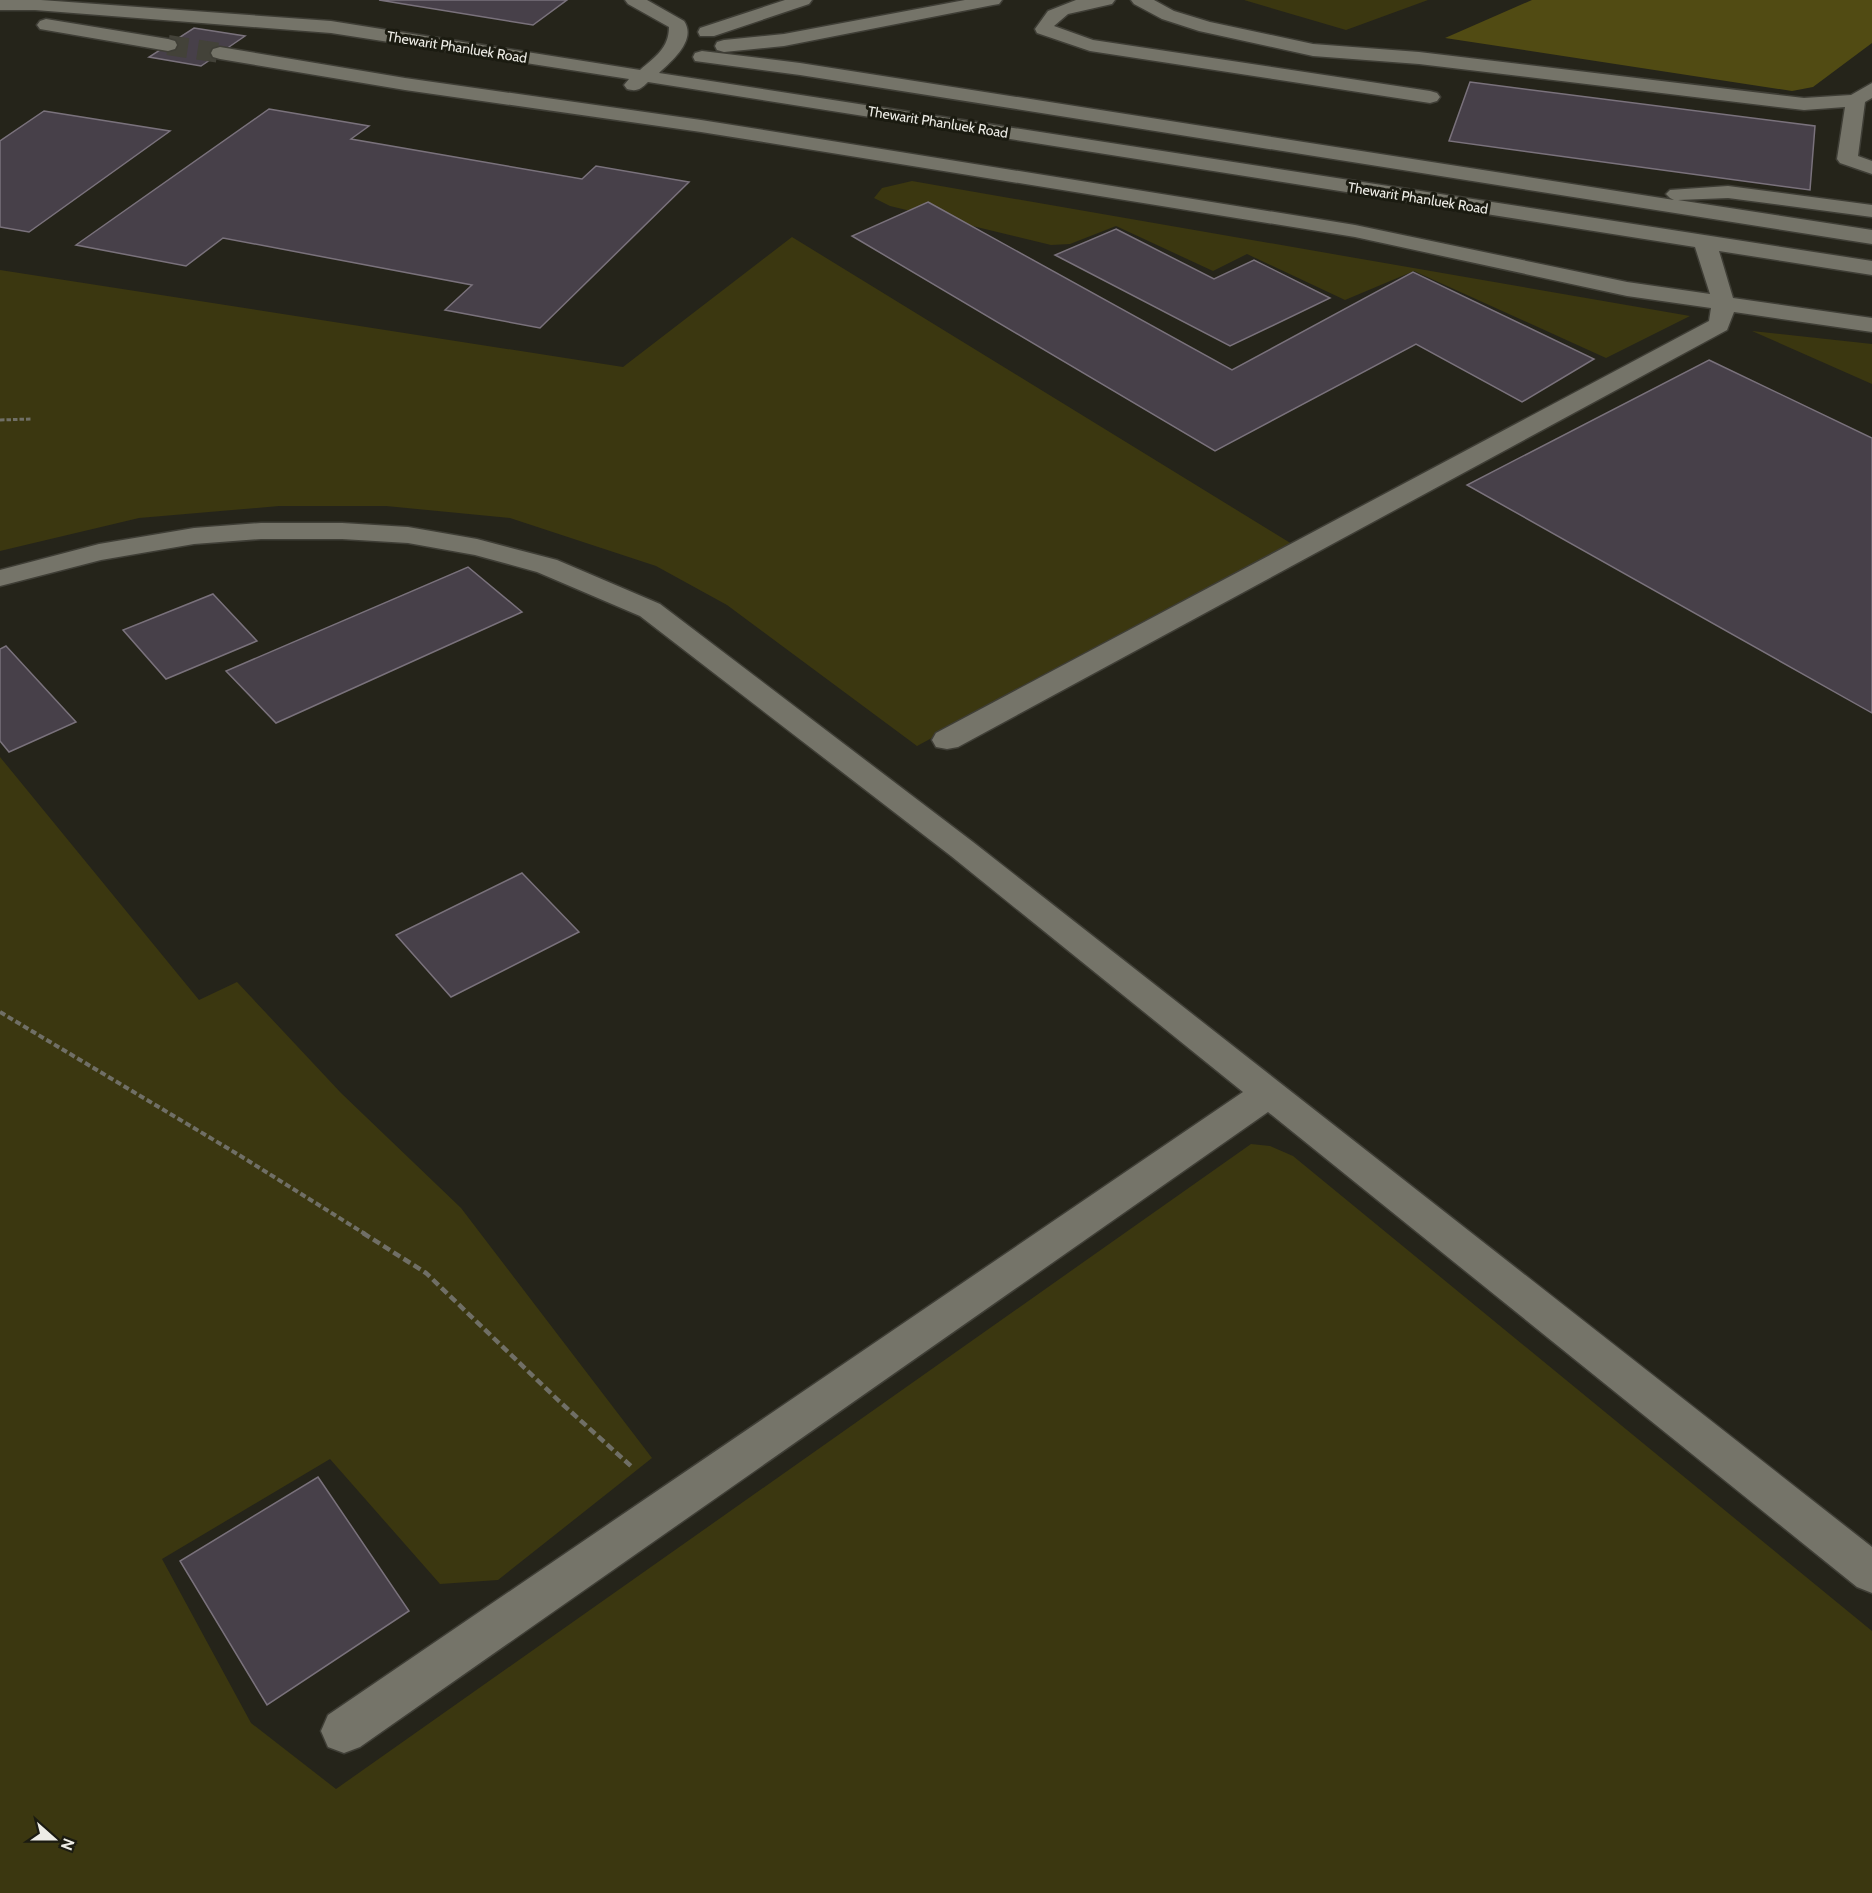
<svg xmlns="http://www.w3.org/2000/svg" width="1872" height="1893" font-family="Cabin,sans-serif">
<rect width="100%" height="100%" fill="#25241a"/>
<path fill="#3b3710" d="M1244 0H1428L1346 30Z
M912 181 1690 316 1606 358 1414 271 1345 300 1247 254 1213 271 1116 226 1070 244 1051 245 890 206 874 198 882 188Z
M792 237 1292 544 917 746 727 605 656 566 510 518 386 506H279L139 518 0 551V270L623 367Z
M1752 331 1872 344V384Z
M0 757 199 1000 237 982 341 1093 461 1208 652 1458 498 1580 440 1584 330 1459 162 1559 251 1723 336 1789 1251 1144 1270 1146 1293 1156 1872 1631V1893H0Z"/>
<path fill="#514b13" d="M1532 0H1872V43L1813 87 1792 91 1445 38Z"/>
<path fill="#474049" stroke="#7a727c" stroke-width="1.5" d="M379 0H567L533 25Z
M194 28 245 36 201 66 149 57Z
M1470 82 1815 126 1810 190 1449 141Z
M269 109 369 126 351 139 582 179 596 166 689 182 540 328 445 310 472 285 223 238 186 266 76 245Z
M44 111 170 131 29 232 0 227V141Z
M928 202 1232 370 1413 272 1594 359 1522 402 1416 344 1215 451 852 236Z
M1116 229 1214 279 1254 260 1330 298 1230 346 1055 255Z
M1709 360 1872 438V713L1467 485Z
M468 567 522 612 276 723 226 671Z
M213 594 257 641 166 679 123 630Z
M6 646 76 722 9 752 0 741V649Z
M522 873 579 932 451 997 396 935Z
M318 1477 409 1611 267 1705 180 1561Z"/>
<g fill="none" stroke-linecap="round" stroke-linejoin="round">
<path stroke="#434239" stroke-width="20" stroke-dasharray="20 10" stroke-linecap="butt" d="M168 45 220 53"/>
<defs>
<path id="minor" d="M0 0H41L331 21 640 70C655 57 669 48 669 27L628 4 625 0H647L684 21C697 40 672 61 659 73L1872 261V275L1719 251 1733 298 1872 318V332L1734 312 1727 330 958 747 947 749 936 747 932 740 936 733 1709 321 1711 308 1627 296 1355 237 701 132 405 90 220 59 213 57 211 53 213 49 220 47 405 78 701 120 1355 225 1627 282 1710 294 1695 247 648 82C641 89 637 92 627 89L624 85 629 79 331 33 35 10H0Z
M785 0H812L809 4 714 36H700L698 32 700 28Z
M965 0H1002L999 4 993 5 784 46 724 52 717 50 715 46 717 42 724 40 784 34Z
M1076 0H1115L1112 4 1068 14 1054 26 1093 40 1430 91 1437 93 1440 97 1437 101 1430 103 1090 51 1037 33 1035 29 1048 11Z
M1131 0H1154L1174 11 1210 22 1313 44 1419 52 1804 98 1851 95 1872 83V98L1865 102 1858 156 1872 161V174L1840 163 1837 159 1845 107 1804 110 1419 64 1313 56 1199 31 1162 19 1134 4Z
M46 19 168 39 175 41 177 45 175 49 168 51 40 29 37 25 40 21Z
M702 51 800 63 1674 200 1670 198 1666 194 1670 190 1728 186 1872 205V217L1728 198 1678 200 1872 230V244L800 75 695 61 693 57 695 53Z
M261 523H342L408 527 477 539 557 560 660 604 973 842 1872 1547V1593L1857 1587 1268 1112 360 1747 344 1753 328 1747 321 1731 328 1715 1243 1092 951 856 640 616 537 572 475 555 408 543 342 539H261L194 544 101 560 0 586V570L99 544 194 528Z"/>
</defs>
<use href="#minor" stroke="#3f3e36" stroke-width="3"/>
<path stroke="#706f66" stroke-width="3" stroke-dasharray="4.5 2" stroke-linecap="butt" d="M0 420 31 419"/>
<path stroke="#706f66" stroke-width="4" stroke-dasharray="6 3" stroke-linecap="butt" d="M0 1012 239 1155 365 1234"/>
<path stroke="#706f66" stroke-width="4.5" stroke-dasharray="8 4" stroke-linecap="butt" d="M363 1233 426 1273 559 1401 632 1467"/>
<use href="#minor" fill="#757469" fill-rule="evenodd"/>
</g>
<g text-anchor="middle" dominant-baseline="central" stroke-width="6" stroke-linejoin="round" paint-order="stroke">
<g font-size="14" fill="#edece6" stroke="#1b1b11">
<text transform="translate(457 47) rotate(9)">Thewarit Phanluek Road</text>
<text transform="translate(938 122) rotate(9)">Thewarit Phanluek Road</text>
<text transform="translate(1418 198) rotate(9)">Thewarit Phanluek Road</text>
</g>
</g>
<g transform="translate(54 1839) rotate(111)" stroke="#1b1b11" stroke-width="4.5" paint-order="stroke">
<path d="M0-4.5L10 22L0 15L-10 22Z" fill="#edece6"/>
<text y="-9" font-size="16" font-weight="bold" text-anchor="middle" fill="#edece6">N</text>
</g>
</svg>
